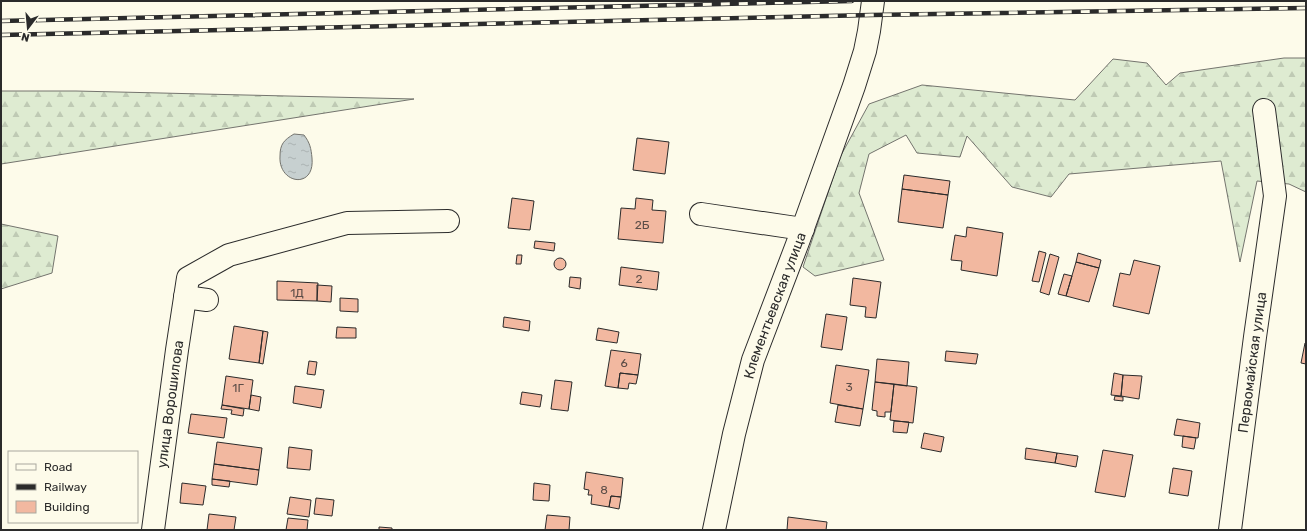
<svg xmlns="http://www.w3.org/2000/svg" width="1307" height="531" font-family="Rubik,sans-serif">
<defs>
<pattern id="forest-firs" width="22" height="20" patternUnits="userSpaceOnUse"><rect width="22" height="20" fill="#deebd1"/><path d="M5 1l3.5 6h-7zM16 11l3.5 6h-7z" fill="#bfcab4"/></pattern>
<pattern id="water-ripples" width="26" height="14" patternUnits="userSpaceOnUse"><rect width="26" height="14" fill="#c7d0d0"/><path d="M2 4q2-2 4 0t4 0M15 11q2-2 4 0t4 0" fill="none" stroke="#abb3b3"/></pattern>
</defs>
<rect width="100%" height="100%" fill="#fdfbea"/>
<path fill="url(#forest-firs)" stroke="#74746e" d="M1284 58H1306V192L1289 184 1257 181 1240 262 1221 161 1069 174 1051 197 1012 187 967 136 960 157 917 153 906 135 869 154 859 193 884 260 815 276 803 267 840 157 869 104 922 85 1075 100 1113 59 1147 63 1166 85 1180 73Z
M1 91H76L414 99 1 164Z
M1 224 58 236 52 273 1 289Z"/>
<path fill="url(#water-ripples)" stroke="#74746e" d="M294 134 304 135C310 143 311 148 312 158 315 190 278 184 280 156 280 144 284 140 294 134Z"/>
<path fill="#f2b8a0" stroke="#2b2b2b" d="M637 138 669 142 665 174 633 170Z
M904 175 950 181 948 195 902 189Z
M902 189 948 195 943 228 898 222Z
M512 198 534 201 530 230 508 228Z
M636 198 653 200 652 210 666 211 663 243 618 239 621 208 635 209Z
M967 227 1003 233 997 276 961 270 962 261 951 260 955 235 966 237Z
M535 241 555 243 554 251 534 248Z
M1039 251 1046 253 1039 282 1032 281Z
M1078 253 1101 260 1099 268 1076 262Z
M1050 254 1059 257 1049 295 1040 292Z
M517 255H522L521 264H516Z
M554 264a6 6 0 1 1 12 0a6 6 0 1 1-12 0Z
M1134 260 1160 266 1149 314 1113 306 1120 273 1130 275Z
M1076 262 1099 268 1089 302 1066 296Z
M621 267 659 272 657 290 619 285Z
M1064 274 1072 276 1066 296 1058 294Z
M570 277 581 278 580 289 569 287Z
M853 278 881 282 876 318 865 317 866 307 850 305Z
M277 281 318 283 317 301 277 300Z
M317 285 332 286 331 302 317 301Z
M340 298 358 299V312L340 311Z
M826 314 847 317 842 350 821 347Z
M504 317 530 321 529 331 503 327Z
M234 326 263 331 259 363 229 359Z
M337 327 356 328V338H336Z
M598 328 619 332 617 343 596 340Z
M263 331 268 332 263 364 259 363Z
M1305 343H1306V364L1301 363Z
M611 350 641 354 638 375 620 373 618 388 605 386Z
M946 351 978 354 976 364 945 361Z
M877 359 909 362 907 386 875 382Z
M309 361 317 362 315 375 307 374Z
M836 365 869 370 863 409 830 403Z
M620 373 638 375 636 384 629 383 628 389 618 388Z
M1114 373 1123 375 1121 396 1111 395Z
M1123 375 1142 376 1139 399 1121 396Z
M226 376 253 380 249 409 222 405Z
M555 380 572 382 568 411 551 409Z
M875 382 894 384 891 412H885V417L877 416V411L872 410Z
M894 384 917 387 913 423 890 420Z
M295 386 324 390 321 408 293 403Z
M522 392 542 395 540 407 520 404Z
M251 395 261 397 259 411 249 409Z
M1115 396 1123 397V401L1114 400Z
M222 405 244 409 243 416 231 414 232 410 221 409Z
M838 405 863 409 860 426 835 422Z
M191 414 227 418 224 438 188 433Z
M1177 419 1200 423 1198 438 1174 435Z
M894 421 909 422 907 433 893 432Z
M924 433 944 437 941 452 921 448Z
M1183 436 1196 438 1194 449 1182 447Z
M217 442 262 448 259 470 214 464Z
M289 447 312 450 310 470 287 468Z
M1026 448 1057 453 1055 463 1025 459Z
M1103 450 1133 455 1125 497 1095 492Z
M1057 453 1078 456 1076 467 1055 463Z
M214 464 259 470 257 485 212 479Z
M1173 468 1192 471 1188 496 1169 493Z
M586 472 623 478 621 497 611 496 609 507 591 504 592 495H588L589 490 584 489Z
M212 479 230 481 229 487 212 485Z
M182 483 206 486 203 505 180 503Z
M534 483 550 485 549 501 533 500Z
M611 496 621 497 619 509 609 507Z
M290 497 311 500 309 517 287 514Z
M316 498 334 500 332 516 314 514Z
M209 514 236 517 234 530H207Z
M547 515 570 517 569 530H545Z
M788 517 827 522 826 530H787Z
M288 518 308 520 307 530H286Z
M379 527 392 528V530H379Z"/>
<g fill="none" stroke-linecap="round" stroke-linejoin="round">
<defs>
<g id="minor">
<path d="M701 214 803 229"/>
<path d="M185 297 207 300"/>
<path id="s1" d="M153 530 177 350 188 278 229 255 347 223 448 221"/>
<path id="s2" d="M714 530 734 434 753 360 798 242 854 86 865 51 869 31 873 1"/>
<path id="s3" d="M1230 530 1255 337 1275 196 1264 110"/>
</g>
</defs>
<use href="#minor" stroke="#2b2b2b" stroke-width="24"/>
<use href="#minor" stroke="#fdfbea" stroke-width="22"/>
<defs>
<path id="rail" d="M1 21 852 1
M1 35 871 15 1306 8"/>
</defs>
<use href="#rail" stroke="#2b2b2b" stroke-width="4.5"/>
<use href="#rail" stroke="#fdfbea" stroke-width="3" stroke-dasharray="9" stroke-linecap="butt"/>
</g>
<g text-anchor="middle" dominant-baseline="central" stroke-width="3" stroke-linejoin="round" paint-order="stroke">
<g font-size="12" fill="#5d4e48">
<text x="642" y="225">2Б</text>
<text x="639" y="279">2</text>
<text x="297" y="293">1Д</text>
<text x="624" y="363">6</text>
<text x="849" y="387">3</text>
<text x="238" y="388">1Г</text>
<text x="604" y="490">8</text>
</g>
<g font-size="14" fill="#2b2b2b" stroke="#fdfbea">
<text stroke="none"><textPath href="#s2" startOffset="233">Клементьевская улица</textPath></text>
<text stroke="none"><textPath href="#s3" startOffset="169">Первомайская улица</textPath></text>
<text stroke="none"><textPath href="#s1" startOffset="127">улица Ворошилова</textPath></text>
</g>
</g>
<rect width="1307" height="531" fill="none" stroke="#2b2b2b" stroke-width="4"/>
<rect x="8" y="451" width="130" height="72" fill="#fdfbea" stroke="#a9a89e"/>
<rect x="16" y="464" width="20" height="6" fill="#fdfbea" stroke="#a9a89e"/>
<text x="44" y="471" font-size="12" fill="#2b2b2b">Road</text>
<rect x="16" y="484" width="20" height="6" fill="#2b2b2b" stroke="#a9a89e"/>
<text x="44" y="491" font-size="12" fill="#2b2b2b">Railway</text>
<rect x="16" y="501" width="20" height="12" fill="#f2b8a0" stroke="#a9a89e"/>
<text x="44" y="511" font-size="12" fill="#2b2b2b">Building</text>
<g transform="translate(28 28) rotate(196)" stroke="#fdfbea" stroke-width="3" paint-order="stroke">
<path d="M0-3L7 15L0 10L-7 15Z" fill="#2b2b2b"/>
<text y="-6" font-size="11" font-weight="bold" text-anchor="middle" fill="#2b2b2b">N</text>
</g>
</svg>
